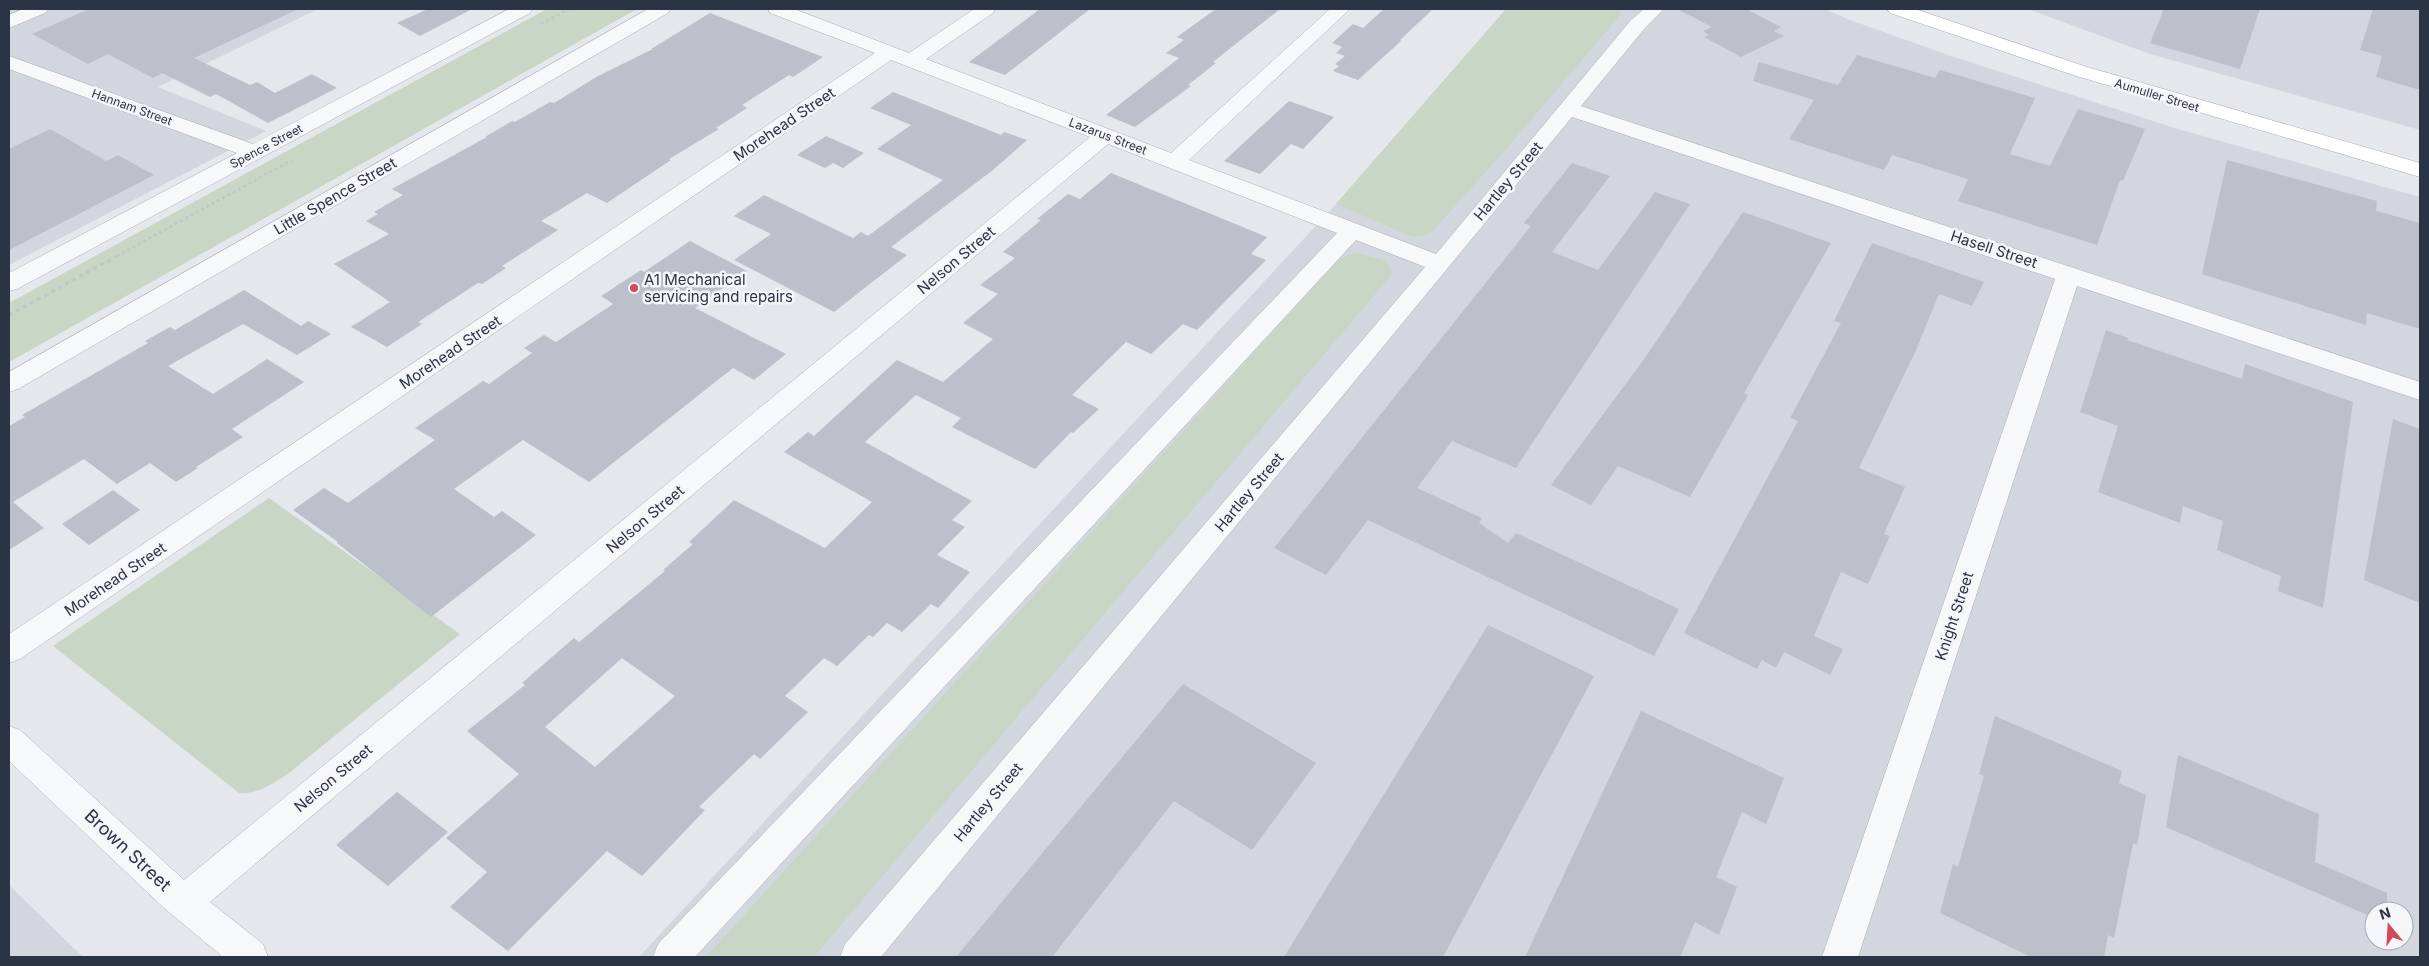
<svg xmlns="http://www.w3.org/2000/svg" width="2429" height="966" font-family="Inter,sans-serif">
<rect width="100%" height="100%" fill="#e4e7ec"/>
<path fill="#d2d6de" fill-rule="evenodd" d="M9 9H318L158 87 266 131 9 265Z
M1506 9H1825L1850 20 1951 56 2178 129 2420 197V957H639L1336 204ZM2374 911H2404V941H2374Z
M2028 9H2420V130L2150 54Z
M9 885 83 957H9Z"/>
<path fill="#c9d6c5" d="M547 9H637L9 362V303Z
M1506 9H1622L1617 19 1508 147 1430 234 1413 237 1336 204Z
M1356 253 1386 261 1393 273 814 957H706L1340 258Z
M269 498 460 634 289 773C273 784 258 794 239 793L53 646Z"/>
<path fill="#bbc0ca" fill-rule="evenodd" d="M89 9H298L194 58 250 85 257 82 275 93 312 74 337 88 268 123 216 94 210 97 162 73 153 78 108 54 88 64 32 34Z
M428 9H472L420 36 397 23Z
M1040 9H1090L1005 75 969 62Z
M1216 9H1280L1213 62 1216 63 1188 85 1191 86 1135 127 1106 115 1179 58 1166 53 1184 40 1177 37Z
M1384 9H1433L1400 40 1401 41 1358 80 1333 71 1339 66 1335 64 1345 56 1336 53 1342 47 1332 43 1353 24 1363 28Z
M1677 9H1746L1781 27 1774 31 1784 36 1741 57 1704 37 1709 35 1703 31 1712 27Z
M2164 9H2260L2240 69 2150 43Z
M2373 9H2420V90L2376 77 2382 56 2360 50Z
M710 13 823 57 793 77 789 75 742 105 747 108 716 128 719 129 669 159 671 160 607 203 587 193 541 221 558 230 502 266 506 268 482 284 478 283 418 322 422 324 387 347 351 327 390 302 334 264 389 234 366 221 378 214 374 212 403 195 392 189 487 137H485L512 121 515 122 550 102 554 103 598 76 653 49H651Z
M1857 55 1935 78 1940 70 2035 98 2010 154 2050 166 2078 109 2145 129 2123 181 2120 180 2097 245 1958 201 1968 179 1892 155 1884 170 1789 139 1814 100 1753 81 1759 62 1838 85Z
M893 92 1001 135 1004 132 1027 140 993 170 891 247 907 255 834 312 734 260 771 234 734 216 764 195 853 238 861 232 868 236 943 180 877 149 911 125 870 108Z
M1289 101 1334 117 1303 149 1291 144 1260 174 1224 161Z
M50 129 106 161 118 155 154 175 9 250V149Z
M826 136 864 153 843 168 833 163 825 168 797 155Z
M2227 160 2377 201 2376 211 2420 223V329L2367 313 2366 325 2202 274Z
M1572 163 1610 176 1552 252 1598 270 1655 192 1690 204 1516 468 1452 441 1417 488 1482 518 1479 523 1508 543 1516 533 1679 609 1654 656 1368 520 1326 575 1274 548 1531 226 1524 223Z
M1111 173 1267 237 1251 254 1266 260 1197 330 1183 324 1151 354 1126 342 1072 395 1099 409 1073 433 1071 432 1035 469 952 427 961 418 916 395 865 442 972 501 952 520 965 527 937 555 970 572 938 608 931 604 902 632 887 623 873 637 869 635 837 666 824 658 785 696 808 712 760 759 754 754 699 807 705 810 642 876 607 851 508 951 450 907 487 872 446 838 519 774 467 731 525 685 522 683 574 638 579 642 665 571 663 570 693 544 689 542 734 500 825 548 872 502 784 452 808 432 814 436 897 360 943 382 993 339 963 323 998 294 980 285 1015 258 1003 252 1041 220 1037 219 1068 194 1080 199ZM622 658 675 696 595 767 545 727Z
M1743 212 1831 243 1744 393 1748 395 1690 497 1618 466 1591 505 1551 485 1647 355Z
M690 241 747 271 695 308 786 354 754 380 733 368 589 482 523 440 454 489 494 517 502 511 536 535 431 617 337 543 338 542 293 510 324 488 348 503 435 440 415 428 483 381 489 384 532 353 524 348 544 335 556 342 613 304 601 296 641 270 644 272Z
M1872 243 1984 282 1972 306 1939 294 1916 350 1859 468 1905 487 1884 534 1890 536 1868 584 1841 572 1814 636 1843 649 1830 675 1784 652 1776 668 1762 660 1757 669 1684 633 1798 421 1790 418 1841 323 1834 321Z
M244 290 301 326 308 321 331 334 297 355 243 324 168 366 213 394 267 359 304 382 232 429 243 437 196 467 198 468 176 482 150 463 117 484 84 459 13 502 44 528 9 550V426L25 417 22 415 148 343 145 341 170 327 175 330Z
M2106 330 2128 338 2127 340 2242 379 2245 364 2353 402 2323 608 2278 591 2281 576 2217 550 2223 521 2183 506 2180 523 2098 492 2118 426 2080 412Z
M2393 419 2420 429V603L2364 580Z
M113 490 140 510 89 545 62 524Z
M1488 625 1594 676 1443 957H1284Z
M1183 684 1316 763 1252 850 1174 801 1052 957H956Z
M1641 711 1784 778 1766 824 1742 812 1716 877 1737 887 1719 935 1695 922 1680 957H1525Z
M1995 716 2122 771 2119 783 2146 795 2137 845 2133 843 2114 938 2108 935 2104 957H2031L1940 913 1953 864 1958 867 1984 776 1979 774Z
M2178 755 2319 814 2315 862 2387 893V911H2374V918L2166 827Z
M397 792 448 832 388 886 336 845Z"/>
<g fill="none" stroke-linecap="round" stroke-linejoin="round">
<defs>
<path id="minor" d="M23 9H48L45 13 9 28V15Z
M509 9H533L530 13 17 289 9 291V273L237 153 9 69V56L253 144Z
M648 9H671L668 13 18 389 9 392V372Z
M768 9H794L909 53 974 9H995L993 13 926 59 1171 153 1330 9H1350L1189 160 1436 254 1631 20 1644 9H1664L1645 28 1581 106 2420 382V400L2077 286 1858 957H1822L2055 279 1572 117 881 957H840L845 944 1425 267 1356 240 695 957H653L658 944 1337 233 1108 144 210 902 263 944 268 957H223L164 908 9 761V726L20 730 184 880 1090 137 891 60 20 659 9 663V634L875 53 770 13Z"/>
<path id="major" d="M1887 9H1915L2087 67 2420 163V177L2073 75 1890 13Z"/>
</defs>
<use href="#minor" stroke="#a9aeb7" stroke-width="1"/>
<use href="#major" stroke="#a3abb8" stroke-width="1"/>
<path stroke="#c2c5cb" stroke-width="2.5" stroke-dasharray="3 3" stroke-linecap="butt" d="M541 24 569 9
M117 256 292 160"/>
<path stroke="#c2c5cb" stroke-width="3" stroke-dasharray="4 4" stroke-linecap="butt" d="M9 315 119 255"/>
<use href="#minor" fill="#f7f8fa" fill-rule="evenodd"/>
<use href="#major" fill="#fff" fill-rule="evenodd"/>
</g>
<circle fill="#d1495b" stroke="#f4f6f9" stroke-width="2" cx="634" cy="288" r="5"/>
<g text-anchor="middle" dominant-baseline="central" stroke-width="5" stroke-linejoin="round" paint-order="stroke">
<g font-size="12" fill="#2b3445" stroke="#f4f6f9">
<text transform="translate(2157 95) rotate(17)">Aumuller Street</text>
<text transform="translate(132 107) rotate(20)">Hannam Street</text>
<text transform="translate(1108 136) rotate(21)">Lazarus Street</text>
<text transform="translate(266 146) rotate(-28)">Spence Street</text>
</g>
<g font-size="15" fill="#2b3445" stroke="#f4f6f9">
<text transform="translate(784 124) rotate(-34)">Morehead Street</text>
<text transform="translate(1508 181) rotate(-50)">Hartley Street</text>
<text transform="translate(335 196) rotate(-30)">Little Spence Street</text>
<text transform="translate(1994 249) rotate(18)">Hasell Street</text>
<text transform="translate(956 260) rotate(-40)">Nelson Street</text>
<text transform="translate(450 352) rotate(-34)">Morehead Street</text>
<text transform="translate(1249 492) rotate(-50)">Hartley Street</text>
<text transform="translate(645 519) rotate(-40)">Nelson Street</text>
<text transform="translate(115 579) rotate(-34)">Morehead Street</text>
<text transform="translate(1954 616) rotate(-72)">Knight Street</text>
<text transform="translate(333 778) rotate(-40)">Nelson Street</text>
<text transform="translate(988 802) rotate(-50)">Hartley Street</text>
</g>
<g font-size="15" fill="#2b3445" stroke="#f4f6f9" text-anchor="start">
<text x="644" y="279">A1 Mechanical<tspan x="644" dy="17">servicing and repairs</tspan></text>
</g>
<g font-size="18" fill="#2b3445" stroke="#f4f6f9">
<text transform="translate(128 850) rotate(43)">Brown Street</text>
</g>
</g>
<rect width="2429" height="966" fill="none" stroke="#2b3445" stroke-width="20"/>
<g transform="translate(2389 926) rotate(342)"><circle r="24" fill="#f4f6f9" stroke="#a4a8b1"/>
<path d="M0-4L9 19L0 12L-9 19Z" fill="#d1495b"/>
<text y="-8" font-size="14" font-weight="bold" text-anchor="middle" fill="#2b3445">N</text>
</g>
</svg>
